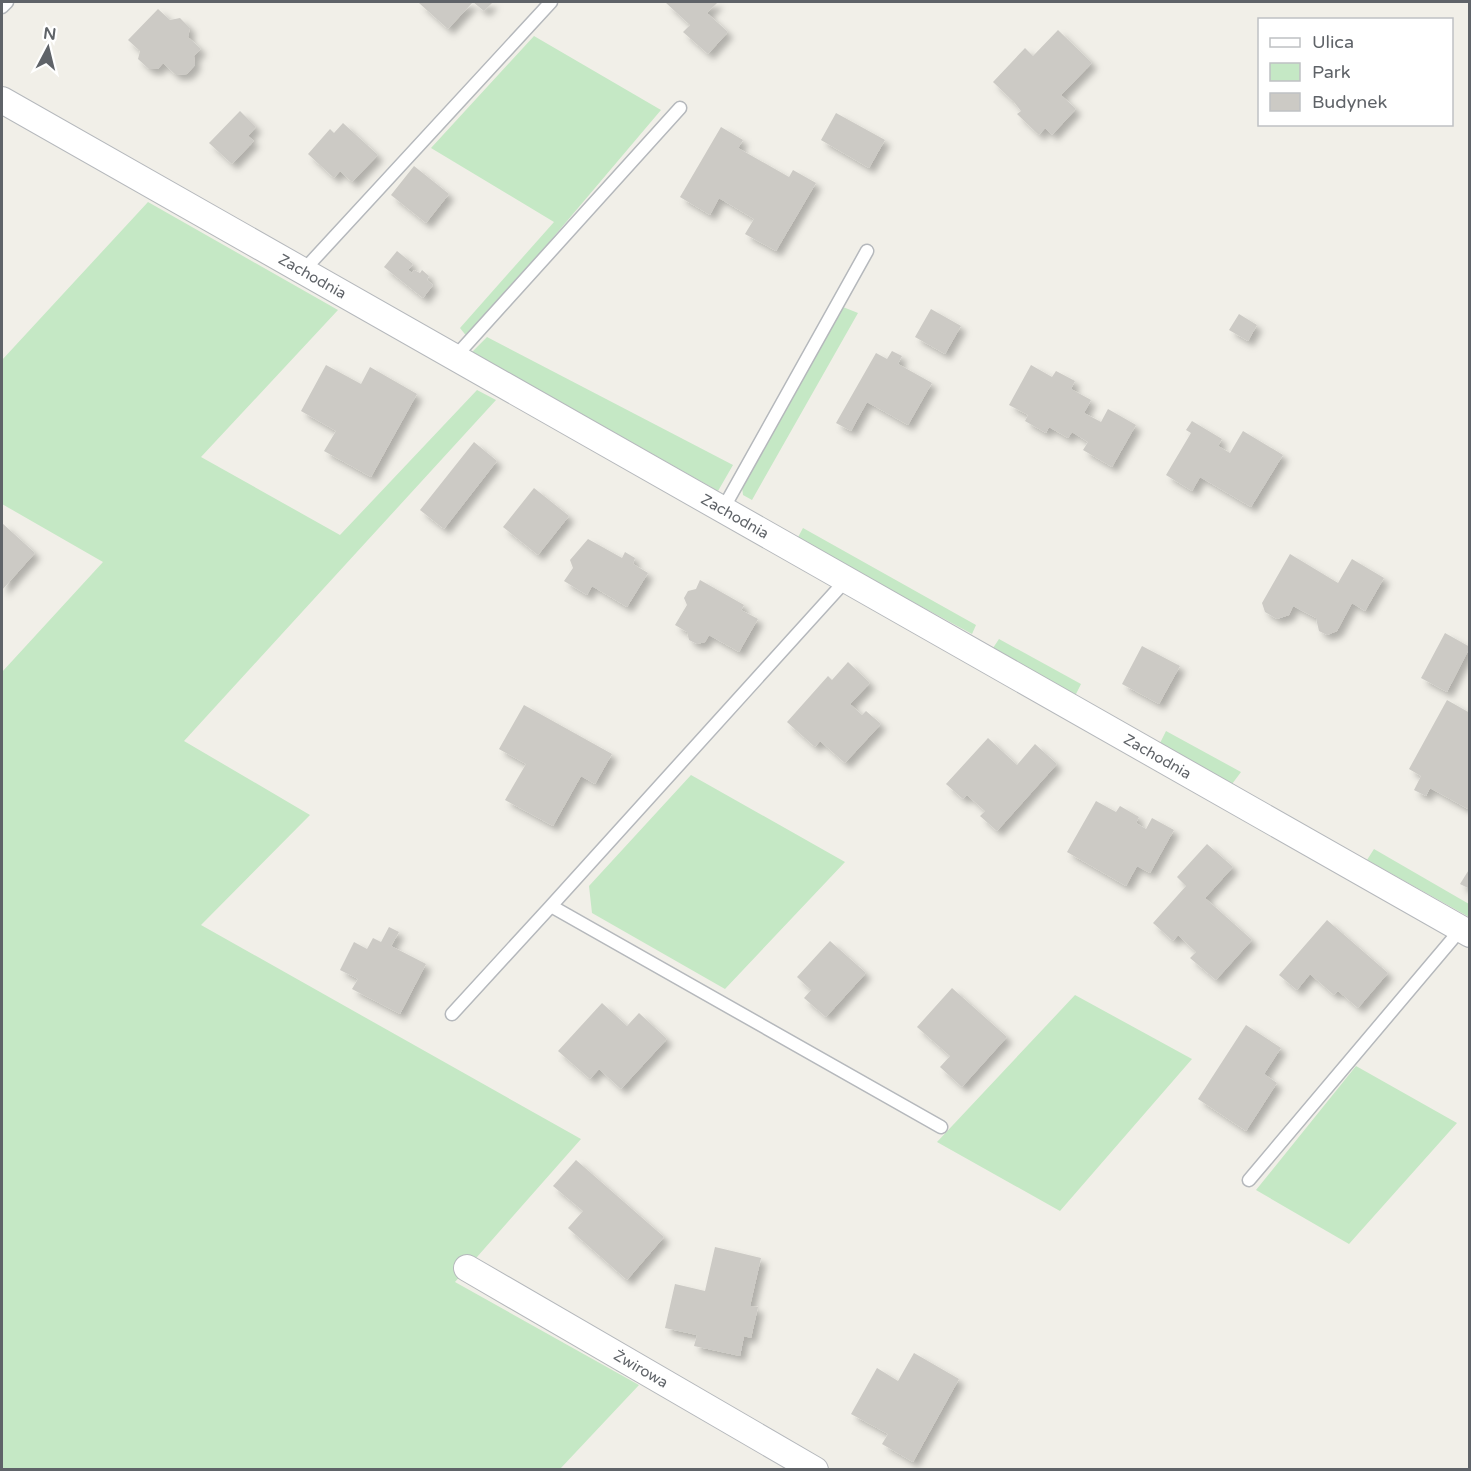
<svg xmlns="http://www.w3.org/2000/svg" width="1471" height="1471" font-family="'Varela Round',sans-serif">
<defs>
<filter id="shadow"><feDropShadow dx="5.5" dy="5.5" stdDeviation="3" flood-color="#0004"/></filter>
</defs>
<rect width="100%" height="100%" fill="#f1efe8"/>
<path fill="#c5e8c5" d="M534 36 661 110 468 338 460 328 554 222 431 148Z
M148 202 338 310 201 457 340 535 477 390 496 400 184 741 310 815 201 925 581 1139 455 1282 639 1385 560 1469H2V672L103 562 2 504V360Z
M843 307 858 313 752 500 743 495 742 487Z
M487 337 733 465 718 491 472 352Z
M803 528 976 625 972 634 797 539Z
M999 639 1081 684 1075 696 993 648Z
M1166 731 1241 772 1232 784 1160 743Z
M691 775 845 862 725 989 592 913 589 886Z
M1374 849 1469 904V917L1367 860Z
M1075 995 1192 1059 1060 1211 937 1142Z
M1356 1066 1457 1123 1349 1244 1256 1190Z"/>
<path fill="#cccac5" filter="url(#shadow)" d="M420 2H473L448 29 419 3Z
M473 2H493L484 11Z
M665 2H718L707 13 728 32 708 54 683 32 690 25Z
M158 9 170 20 180 18 190 28 188 37 201 49 194 56 195 65 187 74 176 75 163 63 158 69H149L138 59 140 51 128 40Z
M1058 30 1092 63 1061 95 1076 109 1052 135 1045 128 1039 135 1017 114 1021 111 1014 102 993 82 1025 48 1033 56Z
M240 111 256 127 248 136 254 141 232 164 209 143Z
M836 113 885 140 869 168 821 140Z
M343 123 378 155 352 182 340 171 334 178 308 154 330 129 334 133Z
M721 127 743 140 738 148 789 177 793 170 816 183 776 251 745 234 754 219 719 198 710 215 680 197Z
M414 166 449 194 426 223 391 195Z
M397 251 413 264 408 270 412 273 414 270 420 273 422 270 429 276 427 280 433 285 423 298 384 267Z
M931 309 961 326 945 354 915 337Z
M1239 314 1257 325 1248 341 1229 330Z
M892 351 902 356 898 364 932 383 908 425 867 402 851 431 836 423 876 353 887 359Z
M326 365 361 384 370 367 417 394 371 477 324 451 336 431 301 411Z
M1031 365 1052 377 1056 371 1075 381 1071 389 1091 400 1084 413 1101 422 1108 409 1136 425 1112 467 1083 450 1088 442 1072 432 1068 438 1049 427 1046 433 1025 421 1028 415 1009 405Z
M1192 421 1222 439 1218 446 1230 453 1243 431 1283 455 1251 507 1200 477 1192 491 1166 475 1191 433 1186 430Z
M474 442 497 461 444 529 420 510Z
M534 488 569 516 538 555 503 527Z
M2 523 35 553 2 590Z
M588 539 622 558 625 552 635 558 633 564 648 573 627 607 592 586 587 595 564 581 573 568 570 560Z
M1290 554 1338 583 1352 559 1384 578 1365 611 1352 603 1337 631 1327 635 1319 631 1316 618 1293 606 1289 615 1277 619 1265 612 1262 603Z
M700 580 744 605 741 610 758 619 739 652 709 635 705 642 697 644 689 640 687 632 675 625 687 605 684 598 688 591 696 589Z
M1445 633 1470 647 1447 692 1421 678Z
M1142 646 1180 666 1159 704 1122 684Z
M848 662 870 683 850 704 862 715 866 711 881 724 845 763 820 741 815 747 787 722 828 676 832 680Z
M1447 700 1470 713 1468 809 1430 788 1426 796 1414 790 1421 776 1409 769Z
M524 705 612 754 595 784 581 776 553 826 505 800 526 764 499 749Z
M988 738 1017 765 1035 744 1057 764 997 831 980 816 985 811 967 795 963 799 946 784Z
M1096 801 1116 812 1120 806 1139 817 1136 823 1146 829 1152 818 1174 830 1150 873 1137 866 1126 886 1067 852Z
M1207 844 1233 867 1205 898 1252 940 1216 980 1190 958 1196 952 1178 935 1173 941 1153 923 1186 886 1177 877Z
M1470 868V889L1460 884Z
M1327 920 1388 973 1358 1008 1338 991 1334 995 1310 974 1297 990 1279 975Z
M389 927 399 932 391 946 426 964 400 1014 352 989 358 979 340 970 354 942 367 949 373 938 381 942Z
M830 941 866 973 826 1017 804 998 811 990 797 977Z
M952 988 1007 1037 962 1087 940 1067 950 1056 917 1027Z
M602 1003 627 1026 639 1013 667 1039 621 1089 599 1069 590 1079 558 1051Z
M1246 1025 1281 1048 1264 1074 1277 1083 1246 1131 1198 1099Z
M576 1160 664 1237 627 1280 568 1228 583 1211 553 1186Z
M715 1247 761 1258 750 1306 758 1307 751 1338 744 1336 740 1356 694 1346 697 1335 665 1328 675 1284 705 1291Z
M914 1353 959 1379 913 1462 882 1444 888 1434 851 1414 877 1368 898 1381Z"/>
<g fill="none" stroke-linecap="round" stroke-linejoin="round">
<defs>
<path id="lane" d="M2 7 7 2
M303 271 551 2
M455 357 680 108
M723 509 867 251
M847 579 551 906 941 1127
M452 1014 551 906
M1249 1180 1461 929"/>
<g id="street">
<path id="s1" d="M2 100 1470 934"/>
<path id="s2" d="M467 1268 815 1470"/>
</g>
</defs>
<use href="#lane" stroke="#b5b8bc" stroke-width="15"/>
<use href="#street" stroke="#b5b8bc" stroke-width="28"/>
<use href="#lane" stroke="#fff" stroke-width="12"/>
<use href="#street" stroke="#fff" stroke-width="26"/>
</g>
<g text-anchor="middle" dominant-baseline="central" stroke-width="4.5" stroke-linejoin="round" paint-order="stroke">
<g font-size="15" fill="#5f6368" stroke="#fff">
<text stroke="none"><textPath href="#s1" startOffset="357">Zachodnia</textPath></text>
<text stroke="none"><textPath href="#s1" startOffset="843">Zachodnia</textPath></text>
<text stroke="none"><textPath href="#s1" startOffset="1329">Zachodnia</textPath></text>
<text stroke="none"><textPath href="#s2" startOffset="201">Żwirowa</textPath></text>
</g>
</g>
<rect width="1471" height="1471" fill="none" stroke="#5f6368" stroke-width="6"/>
<rect x="1258" y="18" width="195" height="108" fill="#ffffff" stroke="#bfc1c3" stroke-width="1.5"/>
<rect x="1270" y="38" width="30" height="9" fill="#ffffff" stroke="#bfc1c3" stroke-width="1.5"/>
<text x="1312" y="48" font-size="18" fill="#5f6368">Ulica</text>
<rect x="1270" y="63" width="30" height="18" fill="#c5e8c5" stroke="#bfc1c3" stroke-width="1.5"/>
<text x="1312" y="78" font-size="18" fill="#5f6368">Park</text>
<rect x="1270" y="93" width="30" height="18" fill="#cccac5" stroke="#bfc1c3" stroke-width="1.5"/>
<text x="1312" y="108" font-size="18" fill="#5f6368">Budynek</text>
<g transform="translate(48 48) rotate(7)" stroke="#ffffff" stroke-width="4.5" paint-order="stroke">
<path d="M0-4.5L10 22L0 15L-10 22Z" fill="#5f6368"/>
<text y="-9" font-size="16" font-weight="bold" text-anchor="middle" fill="#5f6368">N</text>
</g>
</svg>
